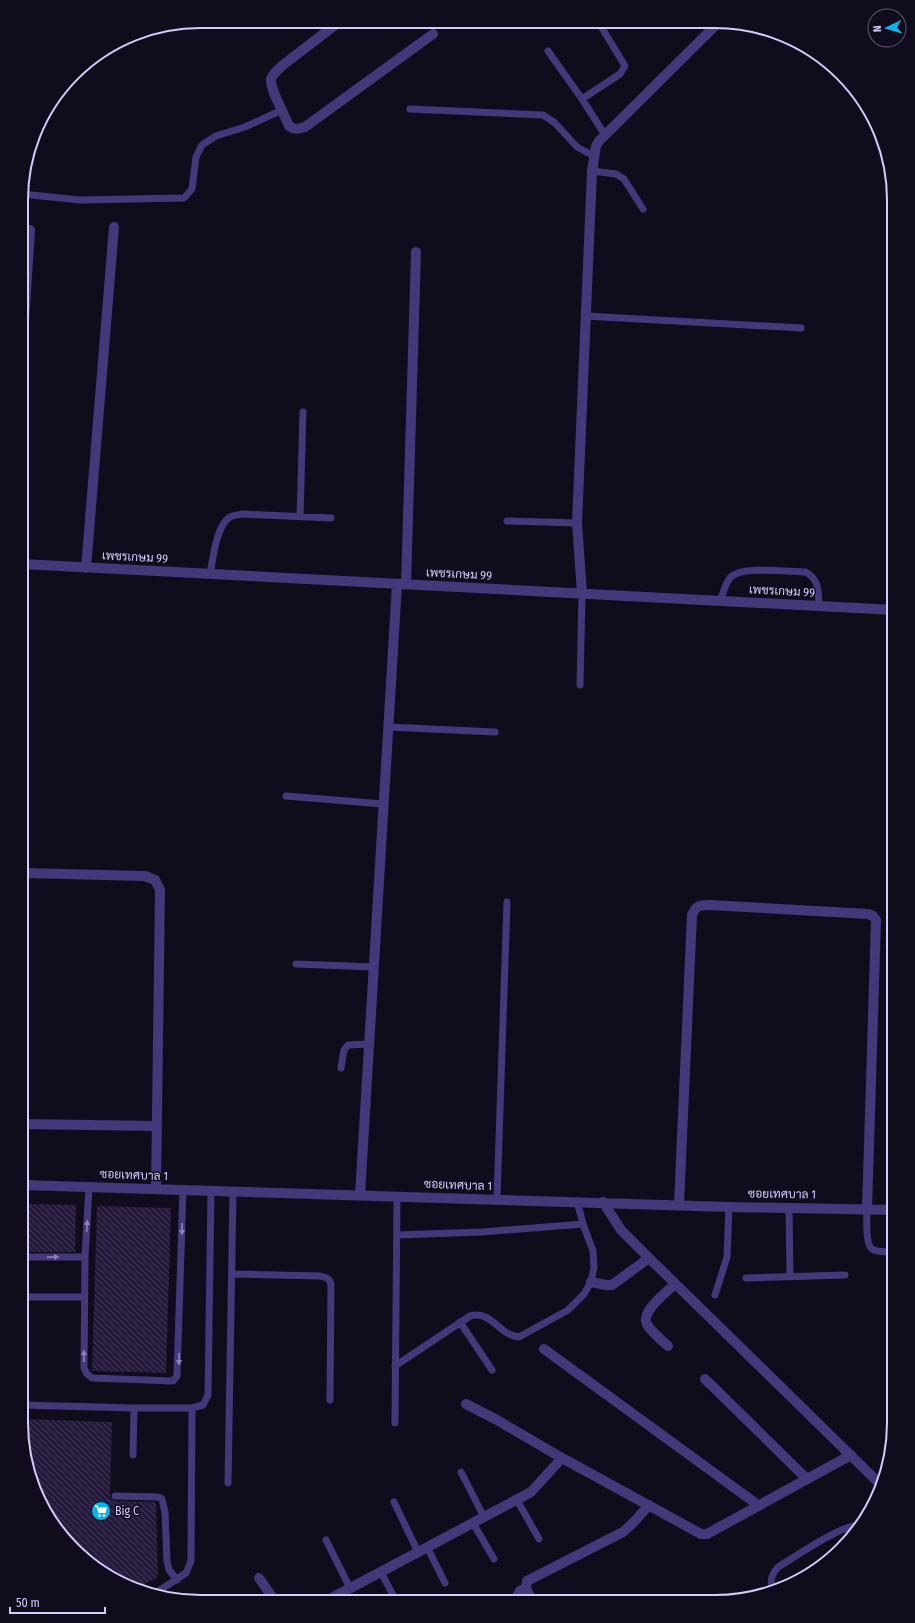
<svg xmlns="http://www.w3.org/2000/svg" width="915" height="1623" font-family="'Fira Sans Condensed',Sarabun,sans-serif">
<defs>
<pattern id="building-back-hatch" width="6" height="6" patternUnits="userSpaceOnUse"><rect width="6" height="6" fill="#25193c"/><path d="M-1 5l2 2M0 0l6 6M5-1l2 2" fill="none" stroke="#443959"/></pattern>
</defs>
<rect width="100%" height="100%" fill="#110c1c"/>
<path fill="url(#building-back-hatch)" d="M21 1204 76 1205 75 1252H21Z
M97 1206 171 1208 166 1373 92 1371Z
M21 1419 112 1422 110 1498 115 1501 156 1502 158 1577 135 1589 131 1588 82 1558 51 1523 31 1481Z"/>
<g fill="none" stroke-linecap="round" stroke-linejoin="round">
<path stroke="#44387a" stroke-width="7" d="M548 51 582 99 605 135
M582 99 620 74 625 66 599 23
M410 109 543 115 555 123 577 147 594 156
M592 171 616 174 624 179 643 209
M22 194 80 200 184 198 192 189 196 157 202 145 216 136 245 127 282 110
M585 316 801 328
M300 517 303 412
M507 521 577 523
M210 574C213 559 216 526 230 517 233 515 239 515 242 514L331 518
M720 601C723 594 725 584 730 578 741 565 789 572 806 572 820 581 818 591 819 606
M580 685 582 593
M388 727 495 732
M286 796 383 804
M296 964 374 967
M341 1068 344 1050 348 1045 369 1044
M89 1187 85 1257 84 1368 87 1374 92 1378 173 1381 177 1376 183 1190
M497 1199 507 902
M789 1207 790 1277
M867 1209C867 1218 865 1244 872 1249 877 1253 888 1251 894 1252
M397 1235 482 1232 583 1224
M21 1257H85
M232 1274 320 1276C326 1277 329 1278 331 1284L330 1400
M746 1278 845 1275
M715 1295 727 1257 729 1207
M21 1297H84
M460 1322 492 1370
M395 1366 470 1316C492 1310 498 1335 519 1337L568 1310 584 1294 591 1282 594 1267 593 1251 583 1224 577 1201
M21 1405 134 1408H192L191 1561 186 1573 154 1594
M192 1408 203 1405 208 1395 211 1192
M395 1423 397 1196
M133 1455 134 1408
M461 1472 484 1517
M228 1483 233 1192
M115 1496 158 1497 162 1499 165 1512 167 1561 169 1570 177 1580
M517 1500 539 1539
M394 1502 418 1552
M473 1523 494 1559
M326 1540 350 1588
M427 1547 445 1583
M381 1572 396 1601
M774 1592C769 1582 771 1575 778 1567 795 1557 844 1523 861 1525"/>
<path stroke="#44387a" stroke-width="10" d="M339 22 283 65C279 69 273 73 271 79 270 90 285 115 289 126 295 130 299 129 305 127L433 34
M22 352 30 230
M22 564 894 610
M86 568 114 227
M406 584 416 252
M582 593 577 523 592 171 596 146 599 141 717 24
M22 873 145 876 155 880 160 890 156 1189
M21 1124 156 1126
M21 1185 729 1207 894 1210
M360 1195 397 584
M603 1202 621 1230 649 1258 882 1486
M679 1204 692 915C696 905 700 905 710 905L868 914 873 916 876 920 867 1209
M591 1282 606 1285H612L649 1258
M668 1346C661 1340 653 1333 648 1326 638 1313 666 1293 675 1284
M544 1349 758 1505
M705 1379 807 1479
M466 1404 497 1420 562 1458
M259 1578 275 1601
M326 1601 531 1492 562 1458 701 1534H707L851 1455
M514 1601 520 1591 526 1588
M532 1601 526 1588 527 1581 623 1532 633 1523 649 1505"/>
</g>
<defs><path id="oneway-solid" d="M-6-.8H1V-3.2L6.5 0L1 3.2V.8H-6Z"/></defs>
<g fill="#8d80bc">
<use href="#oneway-solid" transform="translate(87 1226) rotate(-87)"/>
<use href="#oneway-solid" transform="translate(182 1229) rotate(91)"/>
<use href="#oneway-solid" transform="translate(53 1257) rotate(-1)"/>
<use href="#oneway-solid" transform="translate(84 1356) rotate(-90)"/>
<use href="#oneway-solid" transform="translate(179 1359) rotate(91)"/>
</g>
<defs>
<symbol id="supermarket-disc" viewBox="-11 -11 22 22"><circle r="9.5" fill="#08b5ea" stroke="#110c1c"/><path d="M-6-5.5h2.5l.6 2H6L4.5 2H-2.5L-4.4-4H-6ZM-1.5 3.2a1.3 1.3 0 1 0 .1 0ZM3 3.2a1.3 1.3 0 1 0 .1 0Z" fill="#fff"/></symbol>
</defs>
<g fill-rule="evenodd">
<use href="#supermarket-disc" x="90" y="1500" width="22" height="22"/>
</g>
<g text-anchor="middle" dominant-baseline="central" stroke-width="3" stroke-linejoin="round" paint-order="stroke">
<g font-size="12" fill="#d6c9fd" stroke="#110c1c">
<text transform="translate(135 557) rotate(3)">เพชรเกษม 99</text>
<text transform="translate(459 574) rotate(3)">เพชรเกษม 99</text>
<text transform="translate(782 591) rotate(3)">เพชรเกษม 99</text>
<text transform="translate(134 1175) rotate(2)">ซอยเทศบาล 1</text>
<text transform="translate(458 1185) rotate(2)">ซอยเทศบาล 1</text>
<text transform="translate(782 1194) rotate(1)">ซอยเทศบาล 1</text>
</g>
<g font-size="12" fill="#d6c9fd" stroke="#110c1c" text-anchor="start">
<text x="115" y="1511">Big C</text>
</g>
</g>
<path d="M0 0H915V1623H0ZM200 28H715A172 172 0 0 1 887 200V1423A172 172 0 0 1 715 1595H200A172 172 0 0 1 28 1423V200A172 172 0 0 1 200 28Z" fill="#110c1c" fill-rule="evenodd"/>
<path fill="none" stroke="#d6c9fd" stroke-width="2" d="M200 28H715A172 172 0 0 1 887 200V1423A172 172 0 0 1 715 1595H200A172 172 0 0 1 28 1423V200A172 172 0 0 1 200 28Z"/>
<g transform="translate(887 28) rotate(265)"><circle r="19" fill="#110c1c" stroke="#605876"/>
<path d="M0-3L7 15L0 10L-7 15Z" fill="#08b5ea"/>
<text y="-6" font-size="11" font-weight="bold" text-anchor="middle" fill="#d6c9fd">N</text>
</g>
<path d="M10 1607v6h95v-6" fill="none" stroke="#d6c9fd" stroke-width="2"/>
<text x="16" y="1607" font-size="12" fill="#d6c9fd" stroke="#110c1c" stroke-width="3" paint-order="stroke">50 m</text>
</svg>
